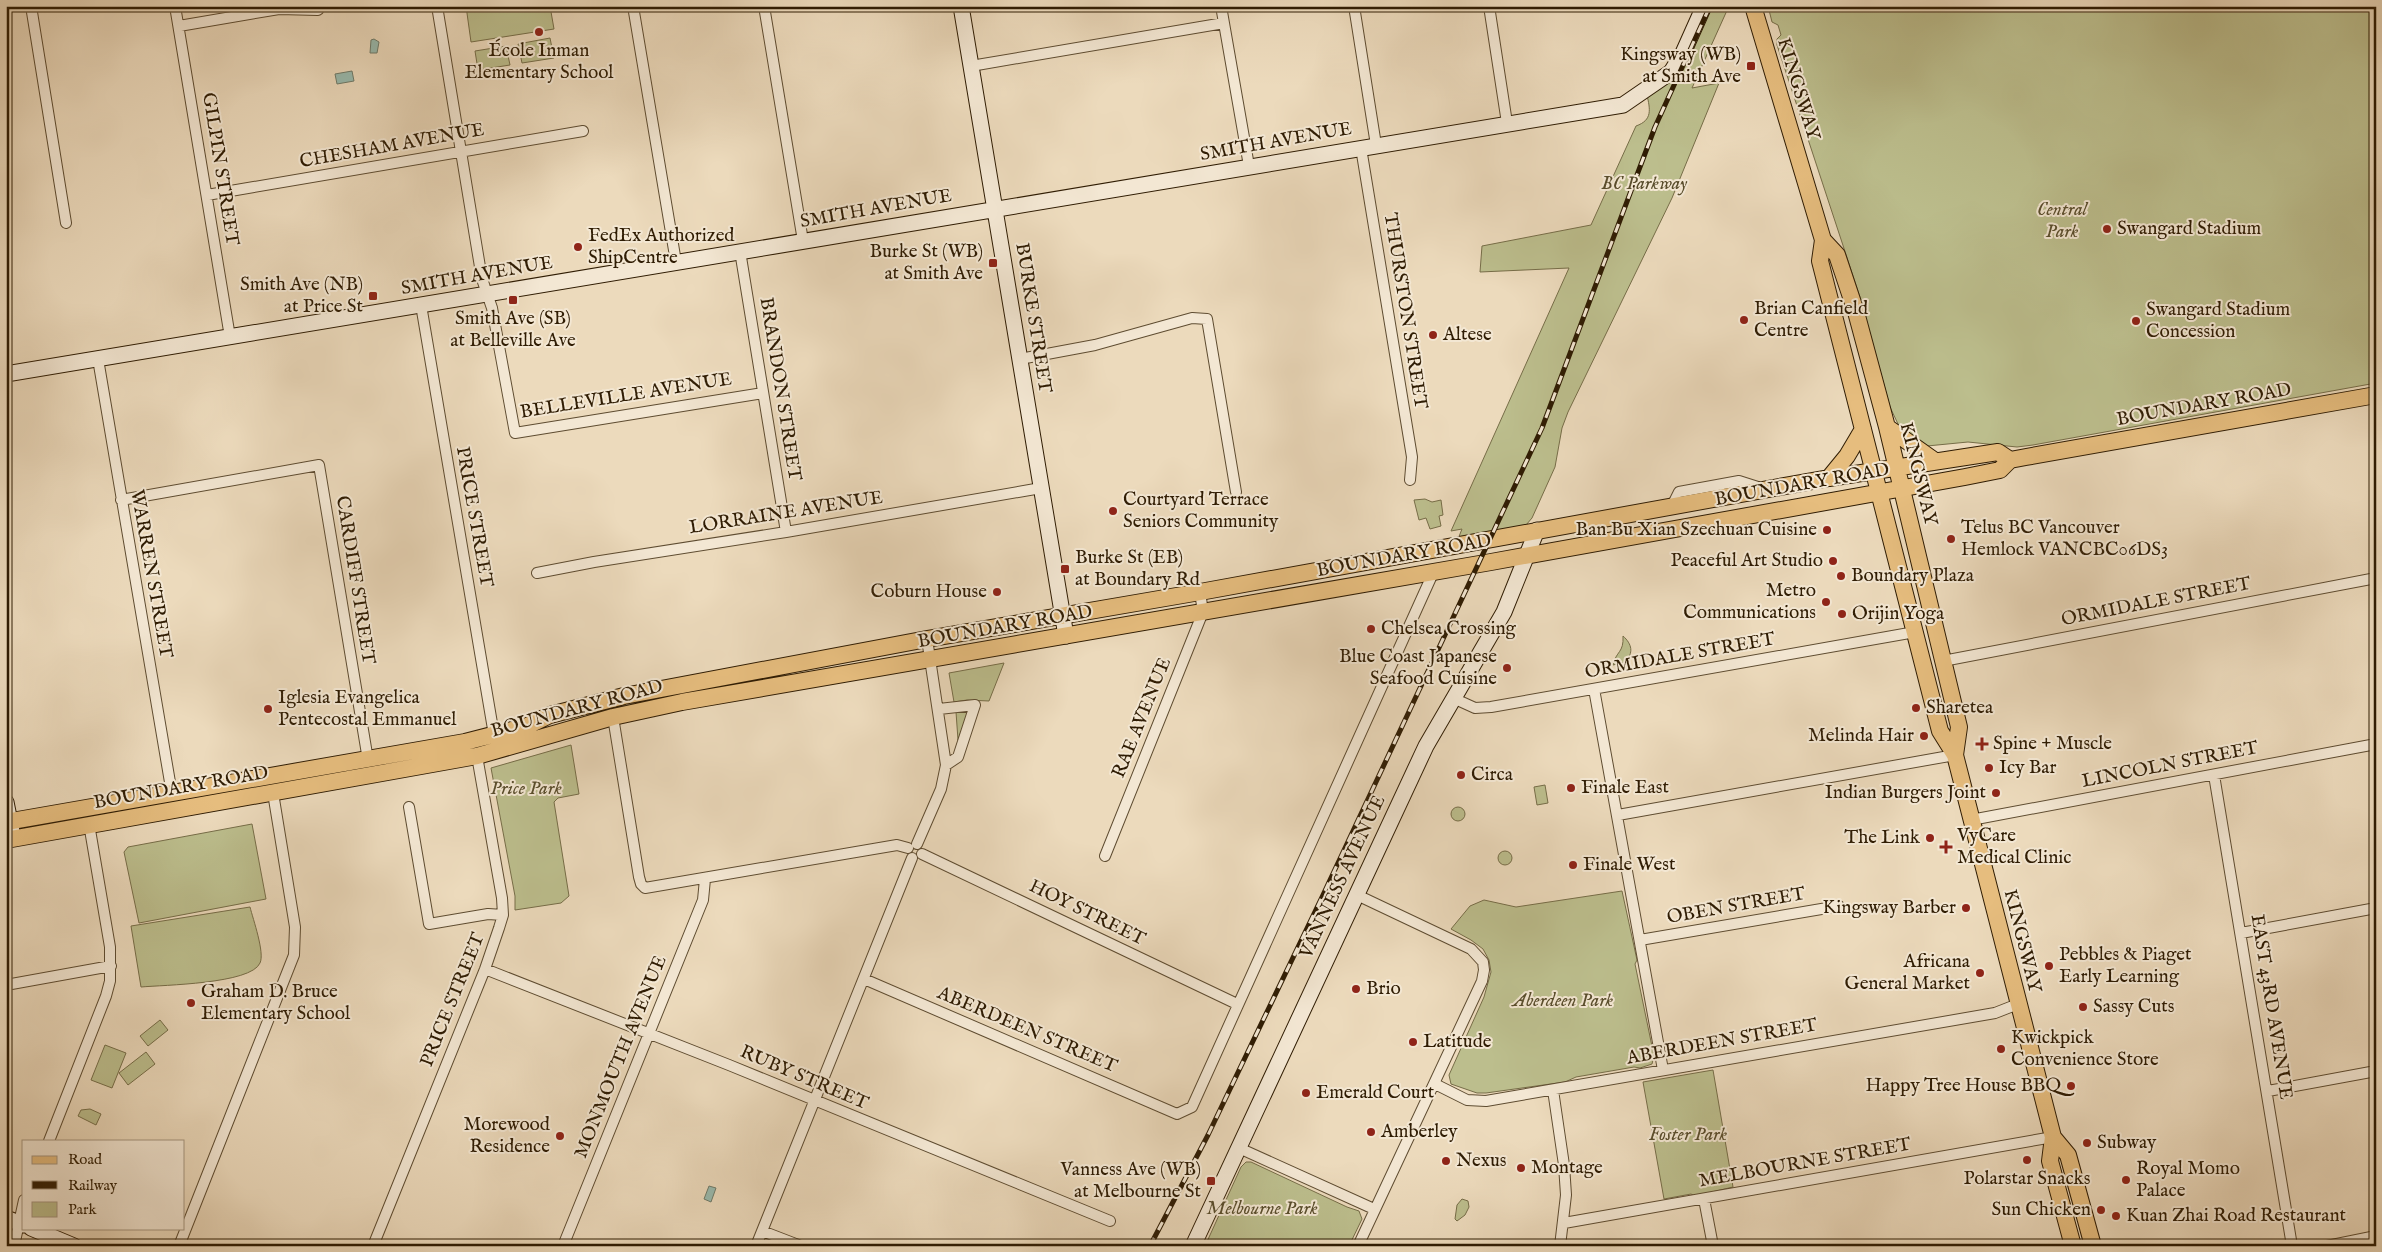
<svg xmlns="http://www.w3.org/2000/svg" width="2382" height="1252" font-family="'IM FELL English',serif">
<rect width="100%" height="100%" fill="#ecdabc"/>
<filter id="stains"><feTurbulence type="fractalNoise" baseFrequency=".004" numOctaves="4"/><feColorMatrix values="0 0 0 0 .2 0 0 0 0 .09 0 0 0 0 .02 0 0 0 .5 -.17"/></filter>
<radialGradient id="worn" r=".72"><stop offset=".6" stop-color="#630" stop-opacity="0"/><stop offset="1" stop-color="#630" stop-opacity=".3"/></radialGradient>
<path fill="#bcbe8d" stroke="#766d48" d="M466 6H550L554 29 471 42Z
M1708 6H1729L1692 88 1719 83 1672 198 1568 412 1562 428 1555 467 1532 518 1526 525 1458 539 1462 529 1451 531 1569 268 1480 272 1482 246 1591 225 1636 126C1653 120 1650 109 1647 95Z
M1768 6H2376V383L2033 445 2017 447 1968 442 1927 446 1902 430 1898 424 1890 407 1860 297 1777 45V39L1781 35 1778 25 1772 22Z
M550 38 554 58 522 63 518 44Z
M506 46 510 65 478 70 475 51Z
M1425 499 1432 502 1441 500 1443 515 1439 516 1441 526 1430 529 1426 518 1419 520 1414 500Z
M1623 636C1632 644 1634 653 1625 662L1613 665C1616 651 1624 653 1623 636Z
M1004 663 989 701 967 700 954 702 949 673Z
M967 711 968 712 958 740 956 712Z
M571 745 579 794 558 798 554 802 569 896 561 903 515 910V896L491 768Z
M1545 785 1548 803 1537 805 1534 787Z
M1451 814a7 7 0 1 1 14 0a7 7 0 1 1-14 0Z
M252 824 266 899 139 923 124 852 128 847Z
M1498 858a7 7 0 1 1 14 0a7 7 0 1 1-14 0Z
M1622 891 1637 960 1635 964 1654 1056 1652 1064 1640 1068 1634 1067 1576 1077 1565 1082 1486 1093H1477L1451 1084 1449 1075 1484 997 1491 972 1489 960 1483 949 1471 940 1451 929 1470 906 1484 900 1516 907Z
M250 907C253 919 265 953 260 963 251 984 163 985 141 987L131 926Z
M160 1020 168 1030 148 1046 140 1036Z
M105 1045 126 1053 112 1088 91 1080Z
M146 1052 155 1064 128 1085 119 1073Z
M1713 1070 1733 1187 1695 1196 1691 1194 1664 1199 1643 1082Z
M90 1109 101 1114 96 1125 78 1116 81 1110Z
M1246 1162H1251L1347 1207 1359 1211 1362 1219 1349 1246H1205L1241 1167Z
M1462 1199 1468 1201 1469 1207 1465 1215 1457 1221 1455 1219 1457 1205Z"/>
<path fill="#99bbaf" stroke="#6f7b6a" d="M374 39 379 42 377 53H370L371 40Z
M352 71 354 81 337 84 335 74Z
M709 1186 716 1188 711 1202 704 1199Z"/>
<g fill="none" stroke-linecap="round" stroke-linejoin="round">
<defs>
<path id="street" d="M31 6 66 223
M175 6 230 337
M437 6 482 279 492 308 515 433 763 393
M633 6 676 262
M764 6 803 241
M1221 6 1249 166
M1354 6 1376 145
M1489 6 1507 123
M179 26 279 9 318 10
M971 66 1224 23
M1361 148 1412 457 1410 480
M207 195 583 131
M740 251 786 532
M421 305 494 735
M98 359 172 794
M1020 359 1095 345 1192 318 1207 319 1236 492
M121 500 319 465 368 760
M1672 506 1679 492 1739 481 1761 488
M537 573 594 562 786 532 1041 488
M1943 661 2376 578
M1594 689 1663 1070
M1453 698 1475 708 1491 707 1915 632
M939 709 975 705 958 757 946 765
M613 717 639 877 641 884 645 888 897 845 908 848
M2214 775 2292 1246
M409 807 429 924 488 914 503 915
M1618 815 1955 755
M1971 820 2376 744
M917 844 941 789 946 765 927 639
M922 854 1237 1004
M1105 856 1203 612 1200 592
M1357 895 1471 949 1483 962 1484 970 1482 981 1358 1246
M2241 933 2376 908
M1640 940 1839 906
M485 969 729 1065 1110 1221
M864 979 1177 1114 1192 1107 1434 571
M6 985 111 966
M1435 1084 1467 1100 1486 1101 1995 1013 2018 1004
M1553 1090 1564 1165 1566 1195 1560 1246
M2268 1091 2376 1071
M49 1141 106 996 110 981V947L89 824
M1239 1148 1374 1209
M1704 1199 1713 1246
M1564 1223 2053 1137
M762 1231 801 1246
M14 1246 24 1200
M179 1246 294 955 295 927 273 793
M373 1246 485 969 499 928 503 915 502 898 477 756
M563 1246 703 900 705 879
M756 1246 912 858
M2327 1246 2376 1236"/>
<path id="secondary" d="M961 6 1066 636
M6 374 1623 105 1671 72 1683 53 1704 6
M6 802 12 832
M6 1218 24 1225
M31 1228 74 1246
M1193 1246 1426 746 1504 612 1537 530"/>
<path id="primary" d="M1753 6 1823 240 1820 261 1940 731 1955 755 2053 1137 2050 1161 2073 1246
M1823 240 1837 255 1856 312 1887 427 1959 727 1955 755
M1887 427 1935 461
M1829 478 1847 456 1863 429
M6 822 465 742 527 726 550 715 624 696 927 639 1200 592 1829 478 1998 452 2010 460
M6 840 477 756 613 717 682 702 1491 562 1965 477 2000 470 2010 460 2026 457 2376 395
M2053 1137 2068 1155 2093 1246"/>
</defs>
<use href="#street" stroke="#5e4c31" stroke-width="12"/>
<use href="#secondary" stroke="#2f1c03" stroke-width="17"/>
<use href="#primary" stroke="#2f1c03" stroke-width="18"/>
<use href="#street" stroke="#f3e7d3" stroke-width="10"/>
<use href="#secondary" stroke="#f3e7d3" stroke-width="15"/>
<use href="#primary" stroke="#e6bd7e" stroke-width="16"/>
<defs>
<path id="rail" d="M1150 1246 1208 1135 1323 895 1542 428 1655 127 1710 6"/>
</defs>
<use href="#rail" stroke="#2f1c03" stroke-width="5"/>
<use href="#rail" stroke="#f3e7d3" stroke-width="3" stroke-dasharray="9" stroke-linecap="butt"/>
</g>
<g fill="#8f2418" stroke="#f3e7d3" stroke-width="2">
<circle cx="539" cy="32" r="5"/>
<rect x="1746" y="61" width="10" height="10" rx="2.5"/>
<circle cx="2107" cy="229" r="5"/>
<circle cx="578" cy="247" r="5"/>
<rect x="988" y="258" width="10" height="10" rx="2.5"/>
<rect x="368" y="291" width="10" height="10" rx="2.5"/>
<rect x="508" y="295" width="10" height="10" rx="2.5"/>
<circle cx="1744" cy="320" r="5"/>
<circle cx="2136" cy="321" r="5"/>
<circle cx="1433" cy="335" r="5"/>
<circle cx="1113" cy="511" r="5"/>
<circle cx="1827" cy="530" r="5"/>
<circle cx="1951" cy="539" r="5"/>
<circle cx="1833" cy="561" r="5"/>
<rect x="1060" y="564" width="10" height="10" rx="2.5"/>
<circle cx="1841" cy="576" r="5"/>
<circle cx="997" cy="592" r="5"/>
<circle cx="1826" cy="602" r="5"/>
<circle cx="1842" cy="614" r="5"/>
<circle cx="1371" cy="629" r="5"/>
<circle cx="1507" cy="668" r="5"/>
<circle cx="1916" cy="708" r="5"/>
<circle cx="268" cy="709" r="5"/>
<circle cx="1924" cy="736" r="5"/>
<path d="M1979.5 736.5h5v5h5v5h-5v5h-5v-5h-5v-5h5z"/>
<circle cx="1989" cy="768" r="5"/>
<circle cx="1461" cy="775" r="5"/>
<circle cx="1571" cy="788" r="5"/>
<circle cx="1996" cy="793" r="5"/>
<circle cx="1930" cy="838" r="5"/>
<path d="M1943.5 839.5h5v5h5v5h-5v5h-5v-5h-5v-5h5z"/>
<circle cx="1573" cy="865" r="5"/>
<circle cx="1966" cy="908" r="5"/>
<circle cx="2049" cy="966" r="5"/>
<circle cx="1980" cy="973" r="5"/>
<circle cx="1356" cy="989" r="5"/>
<circle cx="191" cy="1003" r="5"/>
<circle cx="2083" cy="1007" r="5"/>
<circle cx="1413" cy="1042" r="5"/>
<circle cx="2001" cy="1049" r="5"/>
<circle cx="2071" cy="1086" r="5"/>
<circle cx="1306" cy="1093" r="5"/>
<circle cx="1371" cy="1132" r="5"/>
<circle cx="560" cy="1136" r="5"/>
<circle cx="2087" cy="1143" r="5"/>
<circle cx="2027" cy="1160" r="5"/>
<circle cx="1446" cy="1161" r="5"/>
<circle cx="1521" cy="1168" r="5"/>
<circle cx="2126" cy="1180" r="5"/>
<rect x="1206" y="1176" width="10" height="10" rx="2.5"/>
<circle cx="2101" cy="1210" r="5"/>
<circle cx="2116" cy="1216" r="5"/>
</g>
<g text-anchor="middle" dominant-baseline="central" stroke-width="4" stroke-linejoin="round" paint-order="stroke">
<g font-size="19" fill="#2f1c03" stroke="#f3e7d3" text-anchor="start">
<text x="539" y="51" text-anchor="middle">École Inman<tspan x="539" dy="22">Elementary School</tspan></text>
<text x="1741" y="55" text-anchor="end">Kingsway (WB)<tspan x="1741" dy="22">at Smith Ave</tspan></text>
<text x="2117" y="229">Swangard Stadium</text>
<text x="588" y="236">FedEx Authorized<tspan x="588" dy="22">ShipCentre</tspan></text>
<text x="983" y="252" text-anchor="end">Burke St (WB)<tspan x="983" dy="22">at Smith Ave</tspan></text>
<text x="363" y="285" text-anchor="end">Smith Ave (NB)<tspan x="363" dy="22">at Price St</tspan></text>
<text x="1754" y="309">Brian Canfield<tspan x="1754" dy="22">Centre</tspan></text>
<text x="2146" y="310">Swangard Stadium<tspan x="2146" dy="22">Concession</tspan></text>
<text x="513" y="319" text-anchor="middle">Smith Ave (SB)<tspan x="513" dy="22">at Belleville Ave</tspan></text>
<text x="1443" y="335">Altese</text>
<text x="1123" y="500">Courtyard Terrace<tspan x="1123" dy="22">Seniors Community</tspan></text>
<text x="1961" y="528">Telus BC Vancouver<tspan x="1961" dy="22">Hemlock VANCBC06DS3</tspan></text>
<text x="1817" y="530" text-anchor="end">Ban Bu Xian Szechuan Cuisine</text>
<text x="1075" y="558">Burke St (EB)<tspan x="1075" dy="22">at Boundary Rd</tspan></text>
<text x="1823" y="561" text-anchor="end">Peaceful Art Studio</text>
<text x="1851" y="576">Boundary Plaza</text>
<text x="1816" y="591" text-anchor="end">Metro<tspan x="1816" dy="22">Communications</tspan></text>
<text x="987" y="592" text-anchor="end">Coburn House</text>
<text x="1852" y="614">Orijin Yoga</text>
<text x="1381" y="629">Chelsea Crossing</text>
<text x="1497" y="657" text-anchor="end">Blue Coast Japanese<tspan x="1497" dy="22">Seafood Cuisine</tspan></text>
<text x="278" y="698">Iglesia Evangelica<tspan x="278" dy="22">Pentecostal Emmanuel</tspan></text>
<text x="1926" y="708">Sharetea</text>
<text x="1914" y="736" text-anchor="end">Melinda Hair</text>
<text x="1993" y="744">Spine + Muscle</text>
<text x="1999" y="768">Icy Bar</text>
<text x="1471" y="775">Circa</text>
<text x="1581" y="788">Finale East</text>
<text x="1986" y="793" text-anchor="end">Indian Burgers Joint</text>
<text x="1957" y="836">VyCare<tspan x="1957" dy="22">Medical Clinic</tspan></text>
<text x="1920" y="838" text-anchor="end">The Link</text>
<text x="1583" y="865">Finale West</text>
<text x="1956" y="908" text-anchor="end">Kingsway Barber</text>
<text x="2059" y="955">Pebbles &amp; Piaget<tspan x="2059" dy="22">Early Learning</tspan></text>
<text x="1970" y="962" text-anchor="end">Africana<tspan x="1970" dy="22">General Market</tspan></text>
<text x="1366" y="989">Brio</text>
<text x="201" y="992">Graham D. Bruce<tspan x="201" dy="22">Elementary School</tspan></text>
<text x="2093" y="1007">Sassy Cuts</text>
<text x="2011" y="1038">Kwickpick<tspan x="2011" dy="22">Convenience Store</tspan></text>
<text x="1423" y="1042">Latitude</text>
<text x="2061" y="1086" text-anchor="end">Happy Tree House BBQ</text>
<text x="1316" y="1093">Emerald Court</text>
<text x="550" y="1125" text-anchor="end">Morewood<tspan x="550" dy="22">Residence</tspan></text>
<text x="1381" y="1132">Amberley</text>
<text x="2097" y="1143">Subway</text>
<text x="1456" y="1161">Nexus</text>
<text x="1531" y="1168">Montage</text>
<text x="2136" y="1169">Royal Momo<tspan x="2136" dy="22">Palace</tspan></text>
<text x="1201" y="1170" text-anchor="end">Vanness Ave (WB)<tspan x="1201" dy="22">at Melbourne St</tspan></text>
<text x="2027" y="1179" text-anchor="middle">Polarstar Snacks</text>
<text x="2091" y="1210" text-anchor="end">Sun Chicken</text>
<text x="2126" y="1216">Kuan Zhai Road Restaurant</text>
</g>
<g font-size="19" fill="#2f1c03" stroke="#f3e7d3">
<text transform="translate(1798 89) rotate(73)">KINGSWAY</text>
<text transform="translate(1276 142) rotate(-10)">SMITH AVENUE</text>
<text transform="translate(392 146) rotate(-10)">CHESHAM AVENUE</text>
<text transform="translate(220 169) rotate(81)">GILPIN STREET</text>
<text transform="translate(876 209) rotate(-10)">SMITH AVENUE</text>
<text transform="translate(477 276) rotate(-10)">SMITH AVENUE</text>
<text transform="translate(1405 311) rotate(81)">THURSTON STREET</text>
<text transform="translate(1033 318) rotate(81)">BURKE STREET</text>
<text transform="translate(780 389) rotate(81)">BRANDON STREET</text>
<text transform="translate(626 396) rotate(-9)">BELLEVILLE AVENUE</text>
<text transform="translate(2204 405) rotate(-10)">BOUNDARY ROAD</text>
<text transform="translate(1918 474) rotate(76)">KINGSWAY</text>
<text transform="translate(1802 485) rotate(-10)">BOUNDARY ROAD</text>
<text transform="translate(786 513) rotate(-9)">LORRAINE AVENUE</text>
<text transform="translate(474 517) rotate(80)">PRICE STREET</text>
<text transform="translate(1404 556) rotate(-10)">BOUNDARY ROAD</text>
<text transform="translate(151 574) rotate(80)">WARREN STREET</text>
<text transform="translate(355 580) rotate(81)">CARDIFF STREET</text>
<text transform="translate(2156 602) rotate(-11)">ORMIDALE STREET</text>
<text transform="translate(1005 627) rotate(-10)">BOUNDARY ROAD</text>
<text transform="translate(1680 656) rotate(-10)">ORMIDALE STREET</text>
<text transform="translate(577 709) rotate(-15)">BOUNDARY ROAD</text>
<text transform="translate(1142 718) rotate(-68)">RAE AVENUE</text>
<text transform="translate(2170 765) rotate(-11)">LINCOLN STREET</text>
<text transform="translate(181 788) rotate(-10)">BOUNDARY ROAD</text>
<text transform="translate(1343 877) rotate(-65)">VANNESS AVENUE</text>
<text transform="translate(1736 906) rotate(-10)">OBEN STREET</text>
<text transform="translate(1087 913) rotate(26)">HOY STREET</text>
<text transform="translate(2022 941) rotate(76)">KINGSWAY</text>
<text transform="translate(453 1000) rotate(-68)">PRICE STREET</text>
<text transform="translate(2271 1007) rotate(81)">EAST 43RD AVENUE</text>
<text transform="translate(1027 1030) rotate(23)">ABERDEEN STREET</text>
<text transform="translate(1722 1042) rotate(-10)">ABERDEEN STREET</text>
<text transform="translate(621 1057) rotate(-68)">MONMOUTH AVENUE</text>
<text transform="translate(804 1078) rotate(23)">RUBY STREET</text>
<text transform="translate(1805 1163) rotate(-10)">MELBOURNE STREET</text>
</g>
<g font-size="19" font-style="italic" fill="#594d2c" stroke="#f3e7d3">
<text x="1644" y="184">BC Parkway</text>
<text x="2062" y="210">Central<tspan x="2062" dy="22">Park</tspan></text>
<text x="526" y="789">Price Park</text>
<text x="1563" y="1001">Aberdeen Park</text>
<text x="1688" y="1135">Foster Park</text>
<text x="1262" y="1209">Melbourne Park</text>
</g>
</g>
<rect width="2382" height="1252" fill="none" stroke="#ecdabc" stroke-width="25"/>
<rect x="8" y="8" width="2367" height="1237" fill="none" stroke="#2f1c03" stroke-width="2.5"/>
<rect x="12" y="12" width="2357" height="1227" fill="none" stroke="#2f1c03"/>
<rect x="22" y="1140" width="162" height="90" fill="#f3e7d3" stroke="#a59680"/>
<rect x="32" y="1156" width="25" height="8" fill="#e6bd7e" stroke="#a59680"/>
<text x="68" y="1164" font-size="15" fill="#2f1c03">Road</text>
<rect x="32" y="1181" width="25" height="8" fill="#2f1c03" stroke="#a59680"/>
<text x="68" y="1190" font-size="15" fill="#2f1c03">Railway</text>
<rect x="32" y="1202" width="25" height="15" fill="#bcbe8d" stroke="#a59680"/>
<text x="68" y="1214" font-size="15" fill="#2f1c03">Park</text>
<rect width="100%" height="100%" filter="url(#stains)"/>
<rect width="100%" height="100%" fill="url(#worn)"/>
</svg>
